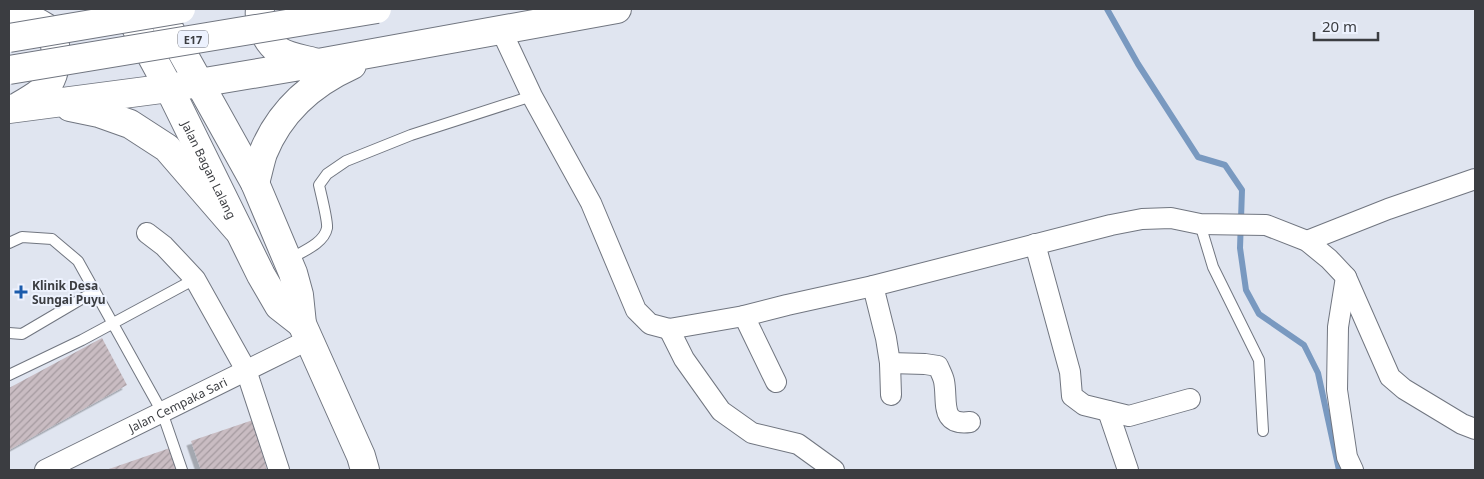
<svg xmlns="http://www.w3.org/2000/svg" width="1484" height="479" font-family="'Noto Sans',sans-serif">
<defs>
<pattern id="building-hatch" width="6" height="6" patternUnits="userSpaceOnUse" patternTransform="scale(1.25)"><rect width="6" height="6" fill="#c9bcc2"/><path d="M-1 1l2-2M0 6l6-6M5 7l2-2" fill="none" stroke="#a49a9f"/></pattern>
<filter id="shadow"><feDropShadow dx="-4.5" dy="4.5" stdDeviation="0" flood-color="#0004"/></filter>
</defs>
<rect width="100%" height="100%" fill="#e0e5f0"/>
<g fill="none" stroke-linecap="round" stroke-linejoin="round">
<path stroke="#7999c0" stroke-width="6" d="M1107 9 1138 64 1198 157 1225 165 1242 190 1240 248 1246 290 1259 314 1304 345 1318 373 1339 470"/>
</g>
<path fill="url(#building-hatch)" filter="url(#shadow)" d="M102 338 127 385 9 450V388Z
M253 420 267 470H201L191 441Z
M170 448 177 470H106Z"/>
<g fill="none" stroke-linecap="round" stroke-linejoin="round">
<defs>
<path id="lane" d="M1200 224 1213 267 1259 360 1263 431
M9 243 22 237 52 239 78 261 162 412 182 470
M288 260C301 252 324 244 327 228 328 221 321 194 319 185L327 174 346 161 411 135 532 96
M9 333 22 334 95 291
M9 375 82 340 195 279"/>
<g id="street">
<path d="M501 30 532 96 591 203 636 310 650 324 669 329 744 316 787 305 873 286 1111 225 1142 219 1171 218 1200 224 1266 225 1307 241 1329 259 1346 277 1390 377 1404 389 1462 424 1475 429"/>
<path d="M147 233 164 246 195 279 246 370 279 470"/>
<path d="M1307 241 1388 209 1475 179"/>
<path d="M1035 244 1070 372 1072 396 1084 405 1129 416 1190 399"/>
<path d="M1346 277 1338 327 1337 390 1347 457 1353 470"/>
<path d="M873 286 886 338 890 363 891 395"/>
<path d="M744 316 776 382"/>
<path d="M669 329 684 359 721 411 752 433 798 444 834 470"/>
<path d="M890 363 925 364 938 366C940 371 943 376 944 381 948 401 939 426 970 422"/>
<path d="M1108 411 1128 470"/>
<path id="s1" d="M45 470 310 339"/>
</g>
<g id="secondary">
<path id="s2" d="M126 9 169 88 261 275 279 306 302 324"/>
<path d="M158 9 255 183 293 273 299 295 302 324 361 456 365 470"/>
</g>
<path id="highway" d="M260 9C258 24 267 42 279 51 288 57 303 59 314 62
M9 12C21 15 34 20 45 27 61 39 58 75 45 88 38 96 27 101 19 106
M70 107 99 113 130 124 167 148 237 229
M9 109 169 88 318 63 617 9
M255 183C258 173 260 162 263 153 280 111 312 83 352 65"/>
</defs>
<use href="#lane" stroke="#717680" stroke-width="12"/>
<use href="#street" stroke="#717680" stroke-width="22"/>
<use href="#secondary" stroke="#717680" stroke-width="30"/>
<use href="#highway" stroke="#717680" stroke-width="30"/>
<use href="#lane" stroke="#fff" stroke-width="10"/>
<use href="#street" stroke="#fff" stroke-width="20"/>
<use href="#secondary" stroke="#fff" stroke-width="28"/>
<use href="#highway" stroke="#fff" stroke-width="28"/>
<defs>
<path id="highway-bridge" d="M9 38 181 9
M9 70 377 9"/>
</defs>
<use href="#highway-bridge" stroke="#717680" stroke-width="30" stroke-linecap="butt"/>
<use href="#highway-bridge" stroke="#fff" stroke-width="28"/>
</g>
<path fill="#1b5bab" stroke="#edf2fe" stroke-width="2" d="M18.5 284.5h5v5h5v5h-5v5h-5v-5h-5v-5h5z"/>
<g text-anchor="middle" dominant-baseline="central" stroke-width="4" stroke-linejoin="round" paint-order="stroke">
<rect fill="#edf2fe" stroke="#70737a" stroke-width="1" x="178" y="30.5" width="30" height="17" rx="4"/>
<g font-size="11" font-weight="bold" fill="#3b3d41">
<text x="193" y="39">E17</text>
</g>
<g font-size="12" fill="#3b3d41" stroke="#edf2fe">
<text stroke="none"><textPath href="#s2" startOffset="181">Jalan Bagan Lalang</textPath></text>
<text stroke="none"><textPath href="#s1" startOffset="148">Jalan Cempaka Sari</textPath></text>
</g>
<g font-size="12" font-weight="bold" fill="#3b3d41" stroke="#edf2fe" text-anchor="start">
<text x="32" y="285">Klinik Desa<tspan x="32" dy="14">Sungai Puyu</tspan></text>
</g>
</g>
<rect width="1484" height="479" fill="none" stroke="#3b3d41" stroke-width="20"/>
<path d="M1314 32v8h64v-8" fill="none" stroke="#3b3d41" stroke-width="2.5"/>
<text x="1322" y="32" font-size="15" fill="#3b3d41" stroke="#edf2fe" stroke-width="4" paint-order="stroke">20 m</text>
</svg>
